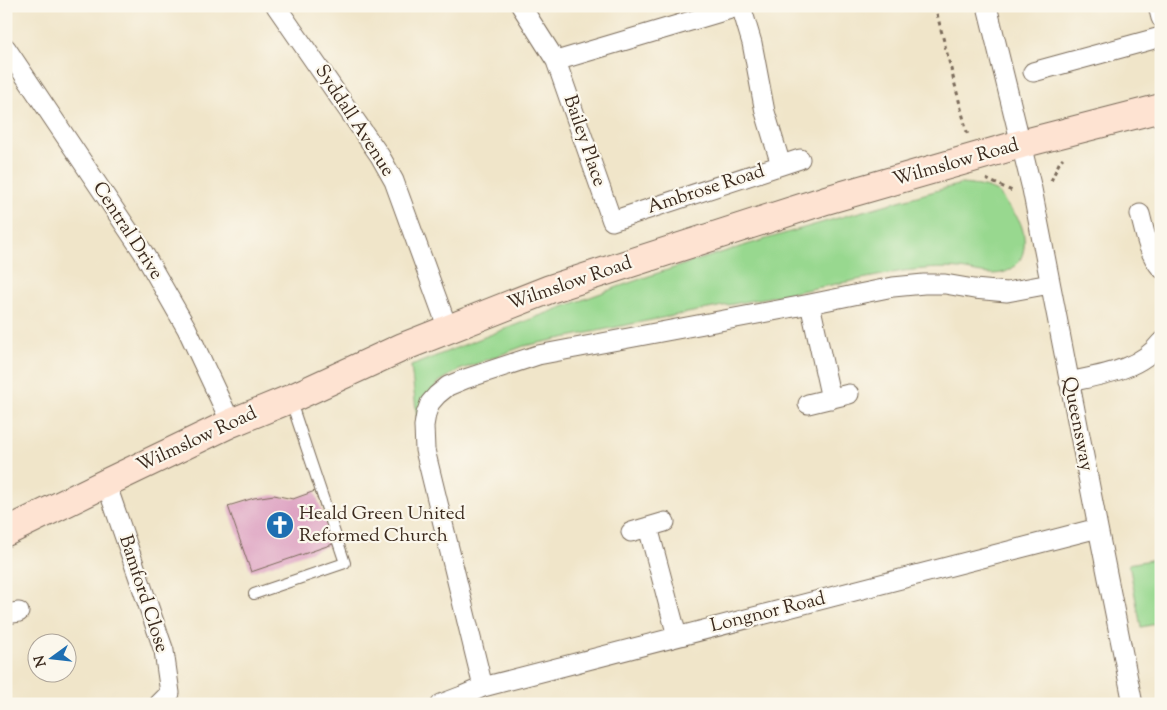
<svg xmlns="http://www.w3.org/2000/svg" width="1167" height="710" font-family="'Sorts Mill Goudy',serif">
<rect width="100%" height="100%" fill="#fbf7ec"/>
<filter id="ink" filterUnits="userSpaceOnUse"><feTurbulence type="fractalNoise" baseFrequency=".02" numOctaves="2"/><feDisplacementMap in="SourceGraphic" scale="10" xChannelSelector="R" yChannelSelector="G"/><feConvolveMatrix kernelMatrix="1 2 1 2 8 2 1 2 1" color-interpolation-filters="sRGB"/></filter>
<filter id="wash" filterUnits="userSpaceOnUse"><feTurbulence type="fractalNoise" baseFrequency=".0096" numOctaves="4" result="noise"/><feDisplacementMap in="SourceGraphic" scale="20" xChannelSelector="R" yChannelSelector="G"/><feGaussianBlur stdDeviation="1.12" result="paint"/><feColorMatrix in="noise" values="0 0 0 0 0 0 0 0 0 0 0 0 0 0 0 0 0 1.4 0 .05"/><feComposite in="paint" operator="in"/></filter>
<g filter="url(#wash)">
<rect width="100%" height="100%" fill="#f0e5c9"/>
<path fill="#98d88f" stroke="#6a8156" d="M961 184C973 185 985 186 995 191 1000 193 1004 200 1007 205 1011 210 1016 215 1019 220 1028 238 1027 264 1005 272 990 277 975 271 960 269 941 267 922 269 903 271L636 323 524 346 457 371 439 382 417 418 411 366C491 334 571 303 652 275 754 241 858 212 961 184Z
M1161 558V623L1141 627 1129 564Z"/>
<g id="blocks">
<path fill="#dda0c1" d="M315 491 333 544 251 572 228 506 254 498 274 495 293 499Z"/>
</g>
</g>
<g filter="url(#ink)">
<use href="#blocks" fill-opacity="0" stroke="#7a6b5a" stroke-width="1"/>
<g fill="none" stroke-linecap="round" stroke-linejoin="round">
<defs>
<path id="lane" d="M254 594 345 563 290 399"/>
<path id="street" d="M276 6 380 156 394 181 448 329
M521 6 556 61 612 221 800 159
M741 6 752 43 765 112 781 165
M987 6 1032 189 1098 528 1133 704
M1158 6 1161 18
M6 48 143 252 187 329 231 423
M556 61 741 6
M1033 72 1161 37
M1140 214C1145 233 1148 253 1161 268
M810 304 831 399
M1069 382C1101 375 1140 370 1161 342
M808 404 849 394
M106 483 164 651 170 693 159 704
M648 527 677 636
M631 532 665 522
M6 614 19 612
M483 687 425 450 424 426 426 414 430 403 437 395 448 386 465 379 538 355 810 304 893 287 924 284H945L974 289 1007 292 1050 284
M441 704 462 696 483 687 1098 528"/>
<path id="secondary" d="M6 532 106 483 231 423 290 399 403 347 550 289 826 200 1021 144 1161 108"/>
</defs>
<use href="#lane" stroke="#7a6b5a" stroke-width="12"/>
<use href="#street" stroke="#7a6b5a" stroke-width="21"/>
<use href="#secondary" stroke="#7a6b5a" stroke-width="30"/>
<path stroke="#7a6b5a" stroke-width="3" stroke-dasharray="4 4" stroke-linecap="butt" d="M935 6 968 136
M986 179 1012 191
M1051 181 1060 161 1063 158"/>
<use href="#lane" stroke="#fff" stroke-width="10"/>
<use href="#street" stroke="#fff" stroke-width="19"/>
<use href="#secondary" stroke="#fee3d2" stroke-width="28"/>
</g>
</g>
<defs>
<symbol id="church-disc" viewBox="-11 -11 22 22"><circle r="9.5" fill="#1f6fb2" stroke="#fbf7ec"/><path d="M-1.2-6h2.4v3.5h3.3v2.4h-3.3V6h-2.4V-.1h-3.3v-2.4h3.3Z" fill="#fff"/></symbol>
</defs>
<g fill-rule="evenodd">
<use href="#church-disc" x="264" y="509" width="32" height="32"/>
</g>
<g text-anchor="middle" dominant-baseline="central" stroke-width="4.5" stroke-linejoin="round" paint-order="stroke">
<g font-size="19" fill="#3b2a1e" stroke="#fbf7ec">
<text transform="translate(354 121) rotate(57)">Syddall Avenue</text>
<text transform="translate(584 141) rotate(71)">Bailey Place</text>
<text transform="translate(956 163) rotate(-16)">Wilmslow Road</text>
<text transform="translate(706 190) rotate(-18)">Ambrose Road</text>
<text transform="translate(127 231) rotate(57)">Central Drive</text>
<text transform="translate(570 284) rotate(-19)">Wilmslow Road</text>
<text transform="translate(1077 424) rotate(79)">Queensway</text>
<text transform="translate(197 440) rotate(-25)">Wilmslow Road</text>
<text transform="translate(143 594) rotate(72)">Bamford Close</text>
<text transform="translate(768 613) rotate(-14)">Longnor Road</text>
</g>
<g font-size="19" fill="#3b2a1e" stroke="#fbf7ec" text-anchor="start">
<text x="299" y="514">Heald Green United<tspan x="299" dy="22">Reformed Church</tspan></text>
</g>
</g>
<rect width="1167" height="710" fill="none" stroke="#fbf7ec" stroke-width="25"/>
<g transform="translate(52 658) rotate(255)"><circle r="24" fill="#fbf7ec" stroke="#aea59a"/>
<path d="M0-4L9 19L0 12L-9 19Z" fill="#1f6fb2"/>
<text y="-8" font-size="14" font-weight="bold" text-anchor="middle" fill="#3b2a1e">N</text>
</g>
</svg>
